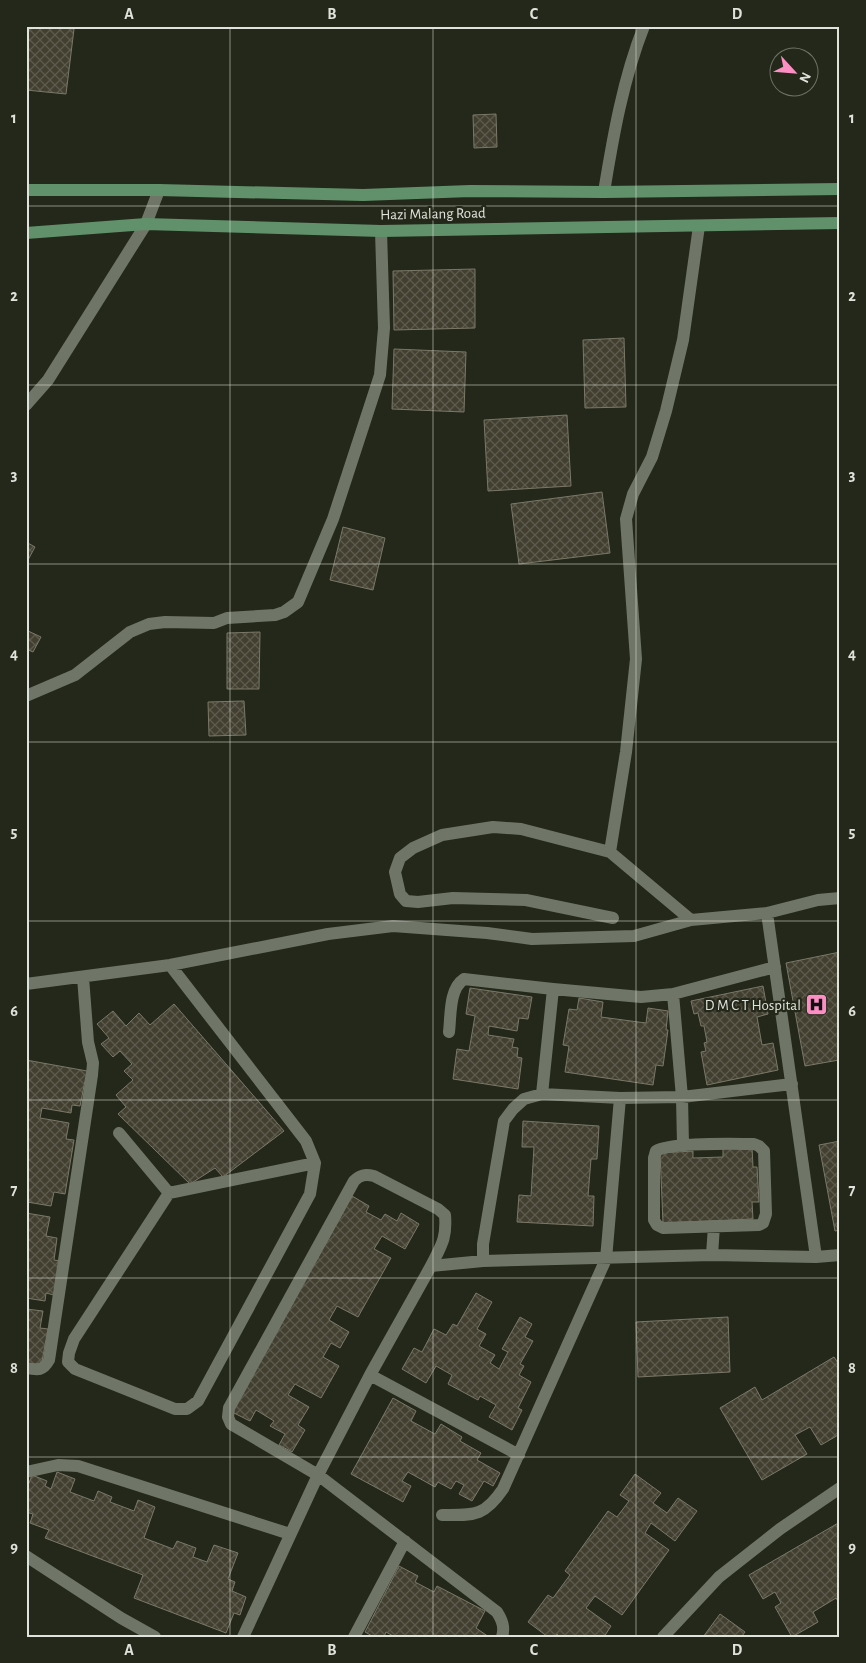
<svg xmlns="http://www.w3.org/2000/svg" width="866" height="1663" font-family="'Alegreya Sans',sans-serif">
<defs>
<pattern id="building-cross-hatch" width="8" height="8" patternUnits="userSpaceOnUse" patternTransform="scale(1.25)"><rect width="8" height="8" fill="#423f30"/><path d="M0 0l8 8M0 8l8-8" fill="none" stroke="#5d5b4d"/></pattern>
</defs>
<rect width="100%" height="100%" fill="#23281a"/>
<path fill="url(#building-cross-hatch)" stroke="#7b7867" d="M26 26H51L74 29 66 94 26 90Z
M496 114 497 147 474 148 473 115Z
M475 269V328L394 330 393 271Z
M624 338 626 407 585 408 583 340Z
M394 349 466 352 464 412 392 409Z
M567 415 571 486 488 491 484 420Z
M602 492 610 553 519 564 511 504Z
M343 527 385 538 373 590 330 580Z
M26 542 35 547 28 560 26 559Z
M26 630 41 637 33 652 26 649Z
M260 632 259 689H227V633Z
M244 701 246 735 209 736 208 702Z
M840 952V1065L839 1060 805 1066 786 963Z
M763 986 768 1014 757 1017 762 1045 773 1043 778 1070 707 1085 701 1052 706 1051 704 1043 707 1042 704 1026H701L698 1013 694 1014 691 1001Z
M470 988 532 997 528 1019 519 1018 517 1031 489 1026 488 1035 514 1039 512 1047 518 1048 517 1057 522 1058 518 1089 453 1079 457 1049 469 1051 475 1016 466 1014Z
M579 998 603 1002 601 1017 646 1023 648 1008 668 1011 666 1030H668L663 1066 656 1065 653 1085 565 1072 569 1046 563 1045 569 1009 577 1010Z
M174 1004 284 1131 223 1177 215 1168 190 1184 118 1114 126 1107 116 1095 133 1080 124 1071 132 1064 120 1051 113 1057 101 1044 109 1038 97 1024 113 1011 126 1026 139 1013 150 1025Z
M26 1060 87 1071 80 1106 72 1105 71 1113 42 1108 40 1118 69 1123 66 1139 74 1140 65 1194 54 1192 51 1206 27 1202 26 1204Z
M523 1121 599 1126 597 1159H591L588 1196H594L593 1226 517 1222 519 1195 531 1196 534 1147H522Z
M840 1141V1230L835 1231 819 1145Z
M752 1147 753 1167H757L759 1202H752L753 1219 663 1223 660 1153 693 1151V1158L723 1157V1148Z
M352 1196 369 1206 366 1212 381 1220 385 1214 397 1221 401 1213 419 1224 405 1249 382 1236 374 1249 391 1258 358 1317 337 1306 329 1320 349 1332 340 1348 331 1343 323 1357 339 1366 321 1398 295 1384 288 1395 309 1407 298 1425 305 1430 292 1452 279 1445 285 1434 270 1426 274 1421 256 1410 250 1421 232 1412Z
M26 1213 50 1217 46 1236 57 1238 54 1260 60 1261 54 1295 46 1293 45 1301 26 1298Z
M476 1293 492 1302 477 1329 486 1334 479 1346 495 1355 490 1363 499 1369 508 1352 502 1349 520 1317 532 1324 525 1337 533 1341 520 1364 524 1366 519 1375 531 1382 518 1408 522 1410 512 1430 489 1417 496 1405 480 1396 478 1400 448 1384 452 1375 436 1366 426 1383 402 1369 414 1348 422 1352 434 1329 446 1335 453 1324 457 1326Z
M26 1309 43 1311 40 1328 48 1329 41 1367 26 1364Z
M728 1317 730 1372 638 1377 636 1322Z
M834 1357 838 1363 840 1362V1434L821 1445 810 1427 795 1435 807 1454 762 1480 720 1408 755 1387 762 1400Z
M393 1398 416 1411 411 1421 435 1434 441 1424 462 1437 460 1441 481 1453 477 1460 500 1473 493 1486 484 1481 472 1501 459 1494 464 1485 456 1481 451 1489 438 1482 435 1487 408 1472 402 1481 411 1486 403 1502 351 1474Z
M57 1472 75 1479 70 1492 94 1501 98 1491 112 1497 110 1502 134 1511 138 1500 155 1507 144 1538 173 1549 177 1541 196 1548 193 1557 207 1562 214 1545 238 1553 228 1579 235 1582 232 1591 246 1597 240 1615 234 1613 226 1633 134 1598 143 1575 45 1538 49 1530 30 1523 33 1514 26 1512V1491L32 1475 47 1481 45 1486 51 1489Z
M635 1474 661 1493 653 1503 667 1513 678 1498 697 1511 675 1541 651 1523 645 1533 669 1550 622 1615 595 1596 586 1608 611 1626 604 1637H560L557 1634 555 1637H548L528 1622 548 1595 553 1598 570 1575 565 1571 608 1511 617 1517 629 1501 620 1495Z
M840 1522V1604L836 1598 813 1612 818 1622 792 1637 775 1607 781 1603 775 1592 763 1599 749 1575Z
M399 1566 418 1576 415 1582 434 1592 437 1586 485 1611 476 1628 489 1637H395L386 1632 384 1637H374L365 1632Z
M720 1614 745 1632 742 1636 744 1637H703Z"/>
<g fill="none" stroke-linecap="round" stroke-linejoin="round">
<path stroke="#707667" stroke-width="12" d="M663 1637 719 1577 780 1529 840 1488"/>
<path stroke="#707667" stroke-width="12" d="M604 192C613 137 623 79 644 26
M26 405 48 380 146 224 159 190
M26 696 75 675 130 632 149 624 165 622 214 623 227 618 275 615 284 612 298 602 333 519 380 375 384 328 381 231
M610 852 521 829 493 827 442 835 413 848 400 858 395 872 400 894 406 901 418 902 453 898 526 900 613 918
M767 913 816 1257
M691 920 610 852 626 752 636 659 626 519 633 494 652 457 666 411 683 340 699 226
M170 965 306 1141 315 1163 310 1194 198 1401 187 1409H175L75 1369 68 1362 69 1353 74 1339 169 1193 315 1163
M26 984 170 965 328 934 393 926 487 933 532 939 634 936 691 920 767 913 818 900 840 898
M673 994 682 1097 683 1145
M449 1032C451 1015 449 989 464 979L553 989 641 997 673 994 775 967
M542 1094 553 989
M119 1133 169 1193
M754 1144 759 1146 764 1151 766 1214 763 1223 759 1225 663 1228 657 1225 654 1220V1158L656 1151C670 1142 734 1144 754 1144Z
M712 1255 714 1226
M483 1261V1244L504 1121 513 1109 524 1099 542 1094 620 1098 682 1097 792 1084
M431 1266C441 1246 447 1239 445 1215L438 1209 374 1176C365 1174 360 1175 354 1181L229 1408 228 1417 231 1424 318 1475 497 1612C502 1620 505 1627 502 1637
M26 1368C38 1370 43 1371 49 1360L92 1075 93 1063 88 1042 83 977
M370 1375 519 1455
M26 1472 58 1465 78 1466 290 1534
M442 1515C474 1515 484 1517 503 1489L606 1259 620 1098
M26 1556 121 1618 155 1637
M243 1637 318 1475 370 1375 431 1266 483 1261 712 1255 816 1257 840 1255
M354 1637 405 1541"/>
<path stroke="#61916b" stroke-width="12" d="M26 190H159L363 195 470 191 604 192 840 189
M26 233 146 224 381 231 840 223"/>
</g>
<path fill="none" stroke="#e0e3da" stroke-width="1" stroke-opacity="0.55" d="M230 26V1637M433 26V1637M636 26V1637M26 206H840M26 385H840M26 564H840M26 742H840M26 921H840M26 1100H840M26 1278H840M26 1457H840"/>
<defs>
<symbol id="hospital-square" viewBox="-11 -11 22 22"><rect x="-9" y="-9" width="18" height="18" rx="4" fill="#fb8fc4" stroke="#23281a"/><path d="M-5-5h3v3.5h4V-5h3V5h-3V1.5h-4V5h-3Z" fill="#111"/></symbol>
</defs>
<g fill-rule="evenodd">
<use href="#hospital-square" x="804" y="992" width="25" height="25"/>
</g>
<g text-anchor="middle" dominant-baseline="central" stroke-width="4.5" stroke-linejoin="round" paint-order="stroke">
<g font-size="15" fill="#e0e3da" stroke="#23281a">
<text transform="translate(433 214) rotate(-1)">Hazi Malang Road</text>
</g>
<g font-size="15" fill="#e0e3da" stroke="#23281a" text-anchor="end">
<text x="801" y="1005">D M C T Hospital</text>
</g>
</g>
<rect width="866" height="1663" fill="none" stroke="#23281a" stroke-width="55"/>
<g transform="translate(794 72) rotate(116)"><circle r="24" fill="#23281a" stroke="#6f7367"/>
<path d="M0-4L9 19L0 12L-9 19Z" fill="#fb8fc4"/>
<text y="-8" font-size="14" font-weight="bold" text-anchor="middle" fill="#e0e3da">N</text>
</g>
<rect x="28" y="28" width="810" height="1608" fill="none" stroke="#e0e3da" stroke-width="2"/>
<g font-size="16" text-anchor="middle" font-weight="bold" fill="#e0e3da">
<text x="129" y="19">A</text>
<text x="332" y="19">B</text>
<text x="534" y="19">C</text>
<text x="737" y="19">D</text>
<text x="14" y="123">1</text>
<text x="852" y="123">1</text>
<text x="14" y="301">2</text>
<text x="852" y="301">2</text>
<text x="14" y="480">3</text>
<text x="852" y="480">3</text>
<text x="14" y="659">4</text>
<text x="852" y="659">4</text>
<text x="14" y="837">5</text>
<text x="852" y="837">5</text>
<text x="14" y="1016">6</text>
<text x="852" y="1016">6</text>
<text x="14" y="1195">7</text>
<text x="852" y="1195">7</text>
<text x="14" y="1373">8</text>
<text x="852" y="1373">8</text>
<text x="14" y="1552">9</text>
<text x="852" y="1552">9</text>
<text x="129" y="1655">A</text>
<text x="332" y="1655">B</text>
<text x="534" y="1655">C</text>
<text x="737" y="1655">D</text>
</g>
</svg>
